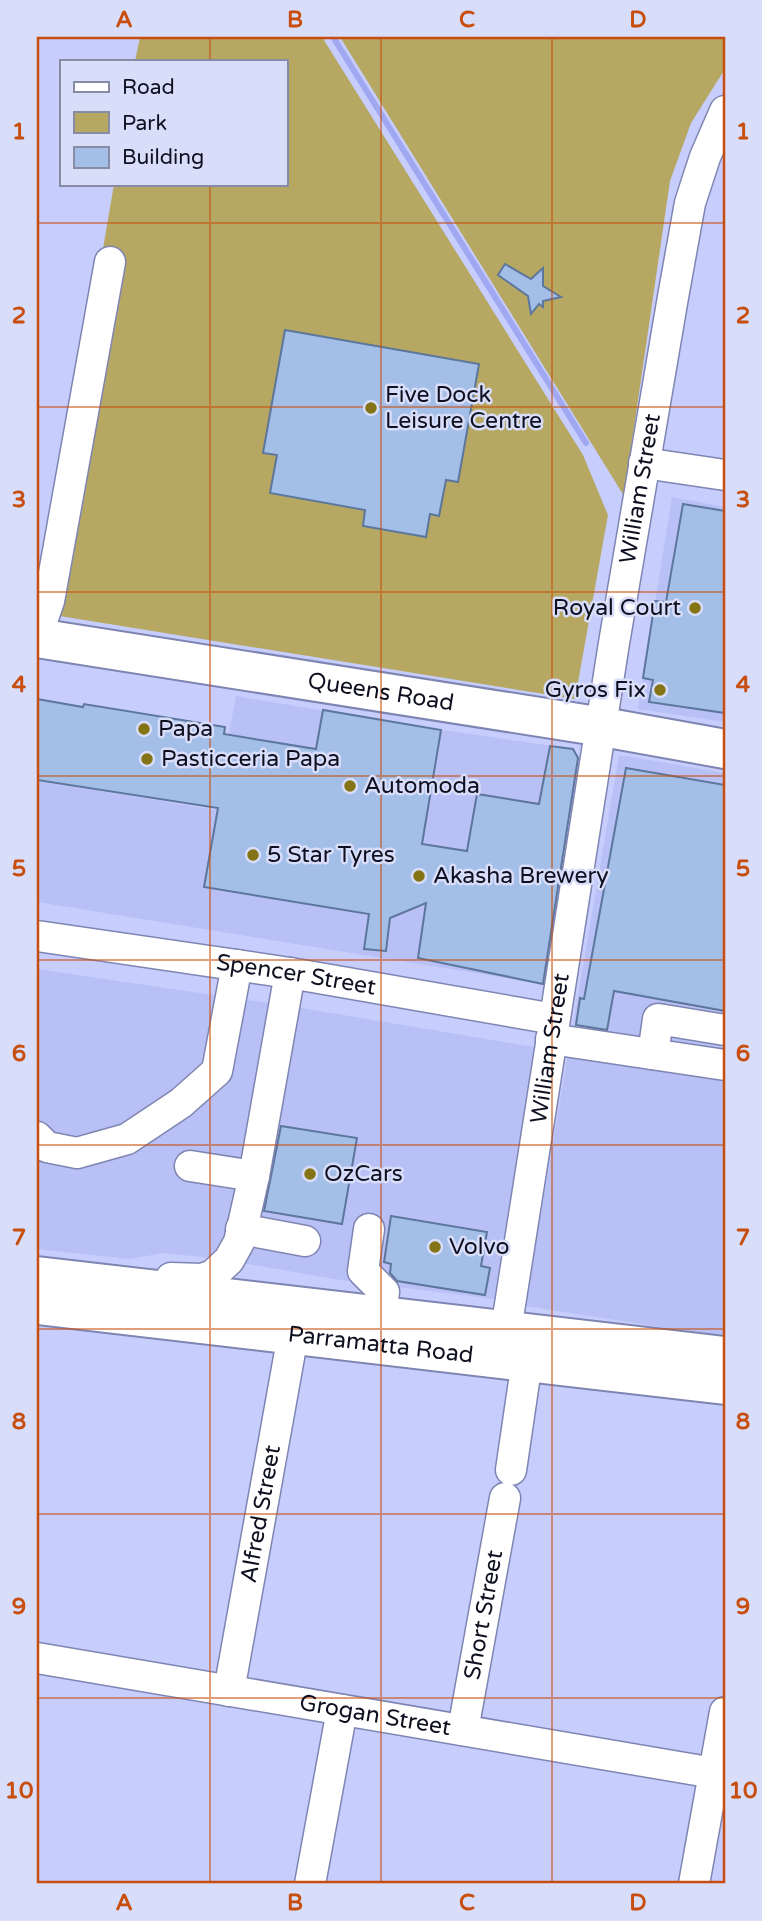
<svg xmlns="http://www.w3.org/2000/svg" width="762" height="1921" font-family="'Varela Round',sans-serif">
<rect width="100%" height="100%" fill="#c7cefe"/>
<path fill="#b9c0f6" d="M672 497 725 507V722L638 709Z
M236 696 401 724 573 749 583 766 548 985 37 902V780L215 810Z
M619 755 725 773V1337L525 1306Z
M37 969 296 1007 534 1047 494 1299 334 1279 219 1259 164 1253 129 1259 37 1249Z"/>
<path fill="#b6a862" d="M140 37H322L583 455 608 515 575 699 41 613 114 184H285V61H135Z
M340 37H725V69L691 123 670 181 624 496Z"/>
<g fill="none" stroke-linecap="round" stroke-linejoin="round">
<path stroke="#9fa8f0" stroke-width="6" d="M333 37 586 443"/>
</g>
<path fill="#a3bfe8" stroke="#5d769c" stroke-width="2" d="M505 264 531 279 543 268V286L561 297 543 301V307L539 304 531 314 528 296 498 275Z
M285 330 479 364 458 482 446 480 439 516 430 514 426 537 363 526 365 510 270 493 277 455 263 453Z
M683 504 725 511V713L649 702 653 680 643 678 655 601 666 602Z
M37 699 83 707 84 704 225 727 224 734 316 749 323 710 441 730 422 844 467 851 477 794 539 804 550 746 573 749 578 758 543 984 418 958 426 903 390 918 386 951 364 949 369 914 204 887 218 808 37 780Z
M626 768 725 785V1011L614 991 607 1030 576 1025 580 998 584 999Z
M281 1126 357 1138 342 1224 264 1211Z
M391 1216 487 1232 481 1266 490 1268 485 1295 397 1281 390 1273 391 1264 384 1262Z"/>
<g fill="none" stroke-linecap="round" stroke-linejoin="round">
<defs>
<g id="minor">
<path d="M644 463 725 475"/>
<path d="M37 636 49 601 110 262"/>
<path id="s1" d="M37 936 290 973 554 1019"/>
<path d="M551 1039 725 1065"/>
<path d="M653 1054 658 1019 725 1030"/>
<path d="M37 1137 47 1147 77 1153 127 1139 181 1103 217 1071 237 965"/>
<path d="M190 1166 254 1176"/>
<path d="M241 1229 305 1241"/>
<path d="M369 1229 363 1271 384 1292 381 1316"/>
<path d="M171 1278 202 1279 213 1275 229 1260 239 1242 254 1176 290 973"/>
<path id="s2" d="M506 1330 614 643 673 297 690 203 705 157 725 111"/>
<path d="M511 1470 527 1361"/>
<path id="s3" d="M37 1658 714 1773"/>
<path id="s4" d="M229 1691 293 1335"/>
<path id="s5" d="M463 1730 505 1498"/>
<path d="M310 1884 342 1710"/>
<path d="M694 1884 725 1712"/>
</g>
<g id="major">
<path id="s6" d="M37 638 603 727 725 749"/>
</g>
<g id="highway">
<path d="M37 1276 725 1356"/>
<path id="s7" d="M37 1305 725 1385"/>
</g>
</defs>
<use href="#minor" stroke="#7f85b1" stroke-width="33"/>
<use href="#major" stroke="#7f85b1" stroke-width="42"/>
<use href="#highway" stroke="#7f85b1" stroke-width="42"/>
<use href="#minor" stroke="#fff" stroke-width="30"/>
<use href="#major" stroke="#fff" stroke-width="38"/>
<use href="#highway" stroke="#fff" stroke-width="38"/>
</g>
<path fill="none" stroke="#c74e0f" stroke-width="2" stroke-opacity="0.55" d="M210 37V61M381 37V1884M552 37V1884M210 184V1884M37 223H725M37 407H725M37 592H725M37 776H725M37 960H725M37 1145H725M37 1329H725M37 1514H725M37 1698H725"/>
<g fill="#857416" stroke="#d8ddfa" stroke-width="2.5">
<circle cx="371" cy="408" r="7"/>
<circle cx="695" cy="608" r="7"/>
<circle cx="660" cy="690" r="7"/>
<circle cx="144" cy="729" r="7"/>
<circle cx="147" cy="759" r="7"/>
<circle cx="350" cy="786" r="7"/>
<circle cx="253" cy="855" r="7"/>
<circle cx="419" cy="876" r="7"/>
<circle cx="310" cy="1174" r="7"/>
<circle cx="435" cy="1247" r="7"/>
</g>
<g text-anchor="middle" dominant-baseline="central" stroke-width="5" stroke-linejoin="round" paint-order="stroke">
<g font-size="23" fill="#0e1020" stroke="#d8ddfa" text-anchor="start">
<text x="385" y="395">Five Dock<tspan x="385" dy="26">Leisure Centre</tspan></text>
<text x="681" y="608" text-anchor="end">Royal Court</text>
<text x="646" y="690" text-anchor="end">Gyros Fix</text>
<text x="158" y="729">Papa</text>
<text x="161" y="759">Pasticceria Papa</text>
<text x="364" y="786">Automoda</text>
<text x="267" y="855">5 Star Tyres</text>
<text x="433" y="876">Akasha Brewery</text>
<text x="324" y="1174">OzCars</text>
<text x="449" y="1247">Volvo</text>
</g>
<g font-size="23" fill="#0e1020" stroke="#d8ddfa">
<text stroke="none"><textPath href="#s2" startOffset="852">William Street</textPath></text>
<text stroke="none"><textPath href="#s6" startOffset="348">Queens Road</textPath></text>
<text stroke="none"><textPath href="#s1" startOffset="262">Spencer Street</textPath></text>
<text stroke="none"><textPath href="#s2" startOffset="285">William Street</textPath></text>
<text stroke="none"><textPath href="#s7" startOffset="346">Parramatta Road</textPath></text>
<text stroke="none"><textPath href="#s4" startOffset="180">Alfred Street</textPath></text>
<text stroke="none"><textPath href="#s5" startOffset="117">Short Street</textPath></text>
<text stroke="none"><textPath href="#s3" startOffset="343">Grogan Street</textPath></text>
</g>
</g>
<rect width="762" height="1921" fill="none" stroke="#d8ddfa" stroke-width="77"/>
<rect x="60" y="60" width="228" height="126" fill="#d8ddfa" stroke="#878ba3" stroke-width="2"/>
<rect x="74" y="82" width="35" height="10" fill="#ffffff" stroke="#878ba3" stroke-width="2"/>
<text x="122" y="94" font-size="21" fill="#0e1020">Road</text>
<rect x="74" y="112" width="35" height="21" fill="#b6a862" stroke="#878ba3" stroke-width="2"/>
<text x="122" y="130" font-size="21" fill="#0e1020">Park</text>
<rect x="74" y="147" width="35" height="21" fill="#a3bfe8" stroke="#878ba3" stroke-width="2"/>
<text x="122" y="164" font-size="21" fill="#0e1020">Building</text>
<rect x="38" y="38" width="686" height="1844" fill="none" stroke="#c74e0f" stroke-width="2.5"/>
<g font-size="23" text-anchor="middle" font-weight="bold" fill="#c74e0f">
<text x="124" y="27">A</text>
<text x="295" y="27">B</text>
<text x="467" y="27">C</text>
<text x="638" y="27">D</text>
<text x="19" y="139">1</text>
<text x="743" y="139">1</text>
<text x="19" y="323">2</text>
<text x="743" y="323">2</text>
<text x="19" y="507">3</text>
<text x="743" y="507">3</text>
<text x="19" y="692">4</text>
<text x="743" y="692">4</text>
<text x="19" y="876">5</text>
<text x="743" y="876">5</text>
<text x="19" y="1061">6</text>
<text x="743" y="1061">6</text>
<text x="19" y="1245">7</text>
<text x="743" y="1245">7</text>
<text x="19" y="1429">8</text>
<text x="743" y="1429">8</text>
<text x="19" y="1614">9</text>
<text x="743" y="1614">9</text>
<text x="19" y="1798">10</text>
<text x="743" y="1798">10</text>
<text x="124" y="1910">A</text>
<text x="295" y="1910">B</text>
<text x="467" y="1910">C</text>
<text x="638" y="1910">D</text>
</g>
</svg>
